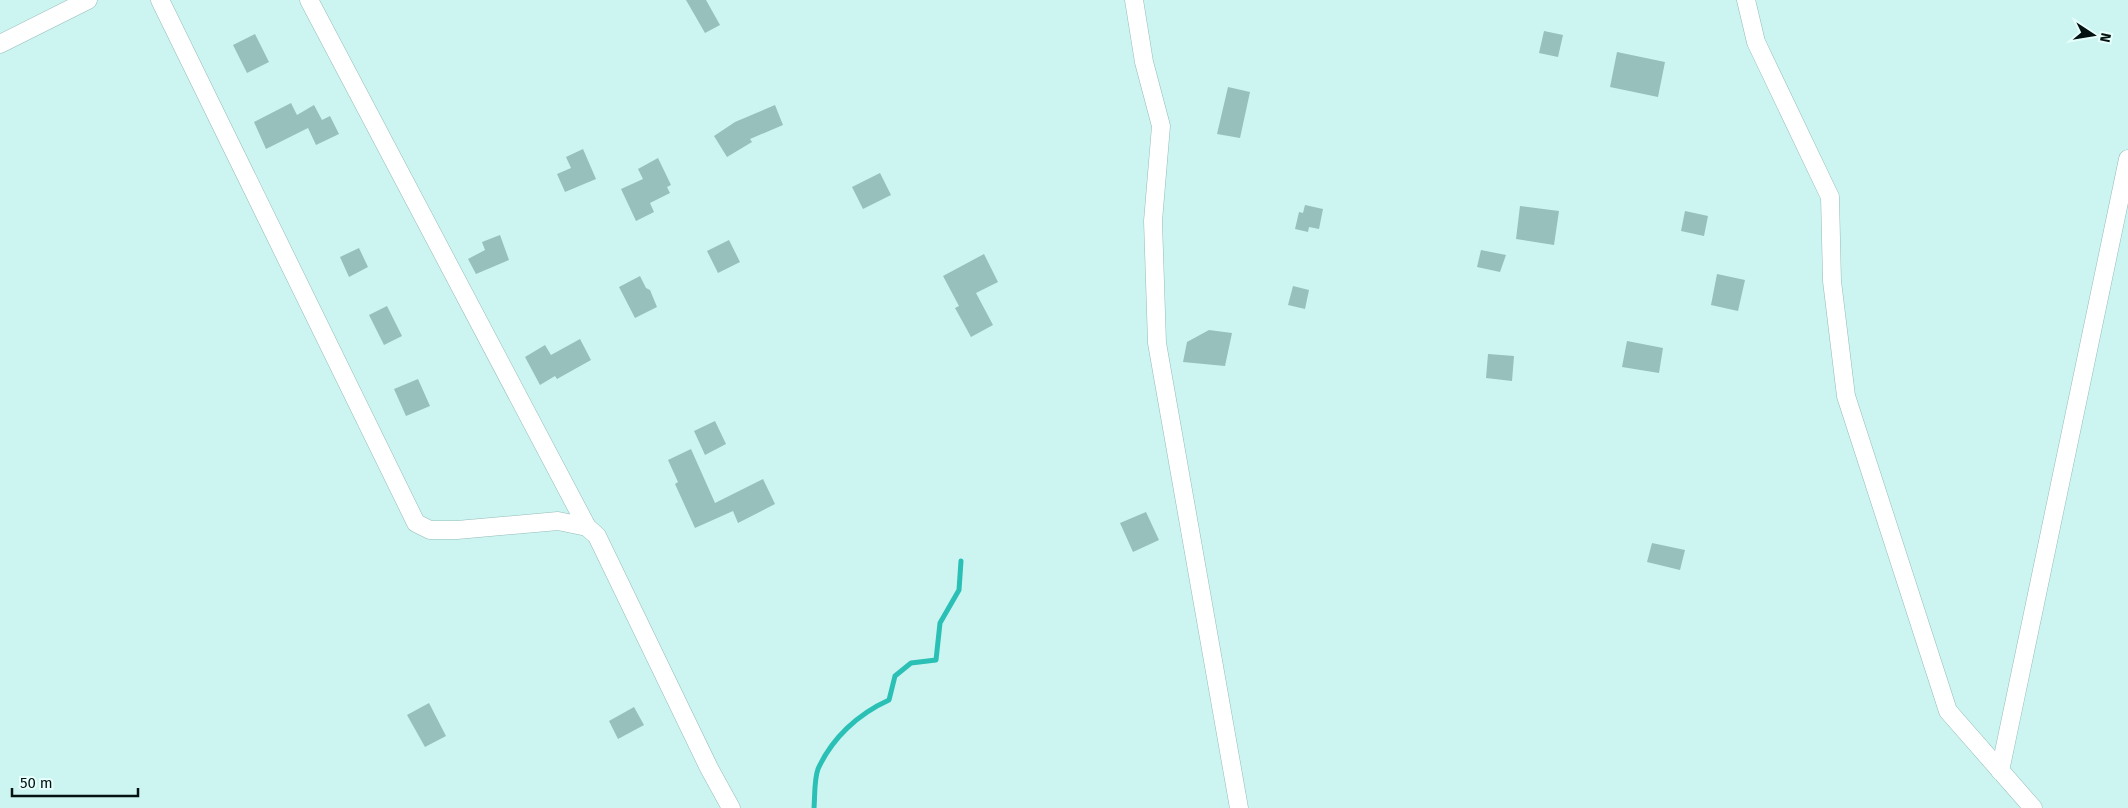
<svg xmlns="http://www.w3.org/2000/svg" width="2128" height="808" font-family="'Fira Sans',sans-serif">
<rect width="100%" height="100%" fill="#ccf5f1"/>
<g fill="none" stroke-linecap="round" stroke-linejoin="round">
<path stroke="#2bc0b6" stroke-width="5" d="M814 808C815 796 814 780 818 769 832 738 858 714 889 700L895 676 911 663 936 660 940 623 959 590 961 561"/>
</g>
<path fill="#97bfbb" d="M686 0H706L720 25 705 33Z
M1544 31 1563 35 1558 57 1539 53Z
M255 34 269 62 247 73 233 45Z
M1617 52 1665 62 1658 97 1610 87Z
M1228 87 1250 92 1240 138 1217 134Z
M291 103 297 115 314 105 322 120 330 116 339 134 316 145 308 128 266 149 254 122Z
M775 105 783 125 750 139 752 142 727 157 714 136 735 122Z
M583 149 596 179 565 192 557 174 571 168 566 157Z
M658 158 671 185 667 187 670 193 650 203 654 212 636 221 621 189 643 179 638 169Z
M880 173 891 195 863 209 852 187Z
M1305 205 1323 209 1319 229 1309 227 1308 232 1295 229 1299 212 1303 213Z
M1520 206 1559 211 1554 245 1516 239Z
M1685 211 1708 216 1704 236 1681 231Z
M500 235 509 260 476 274 468 259 485 250 482 242Z
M729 240 740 262 718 273 707 251Z
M359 248 368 267 349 277 340 257Z
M1481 250 1506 255 1500 272 1477 267Z
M984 254 998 282 976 293 993 325 971 337 955 308 959 306 943 276Z
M1717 274 1745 280 1738 311 1711 305Z
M640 276 646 288 650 290 657 307 635 318 619 287Z
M1293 286 1309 290 1305 309 1288 305Z
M387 306 402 336 384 345 369 315Z
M1209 330 1232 333 1225 366 1183 362 1187 342Z
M580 339 591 360 557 379 555 376 540 385 525 357 545 345 551 355Z
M1627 341 1663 348 1659 373 1622 367Z
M1488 354 1514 356 1512 381 1486 378Z
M418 379 430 406 406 416 394 389Z
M715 421 726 444 705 455 694 431Z
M691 449 715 503 763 479 775 504 738 523 733 511 695 528 675 484 678 482 668 460Z
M1146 512 1159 540 1133 552 1120 523Z
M1652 543 1685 550 1680 570 1647 562Z
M429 703 446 736 425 747 407 715Z
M634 707 644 725 618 739 609 721Z"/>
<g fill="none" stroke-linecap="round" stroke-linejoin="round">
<defs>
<path id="street" d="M160 0 416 523 430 530H457L558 521 587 527 597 536 709 768 731 808
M309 0 587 527
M1134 0 1144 62 1161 126 1153 221 1157 343 1239 808
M1746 0 1756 42 1830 197 1832 281 1846 396 1948 711 2033 808
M0 44 88 0
M2000 771 2128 159"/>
</defs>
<use href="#street" stroke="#94bcb8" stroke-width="19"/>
<use href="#street" stroke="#fff" stroke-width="18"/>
</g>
<g transform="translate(2093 35) rotate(102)" stroke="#e6fffc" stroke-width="4" paint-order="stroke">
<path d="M0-4L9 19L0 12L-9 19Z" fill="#041211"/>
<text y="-8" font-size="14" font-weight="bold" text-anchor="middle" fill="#041211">N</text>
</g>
<path d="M12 788v8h126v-8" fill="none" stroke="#041211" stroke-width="2.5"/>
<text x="20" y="788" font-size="15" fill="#041211" stroke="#e6fffc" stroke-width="4" paint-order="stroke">50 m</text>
</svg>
